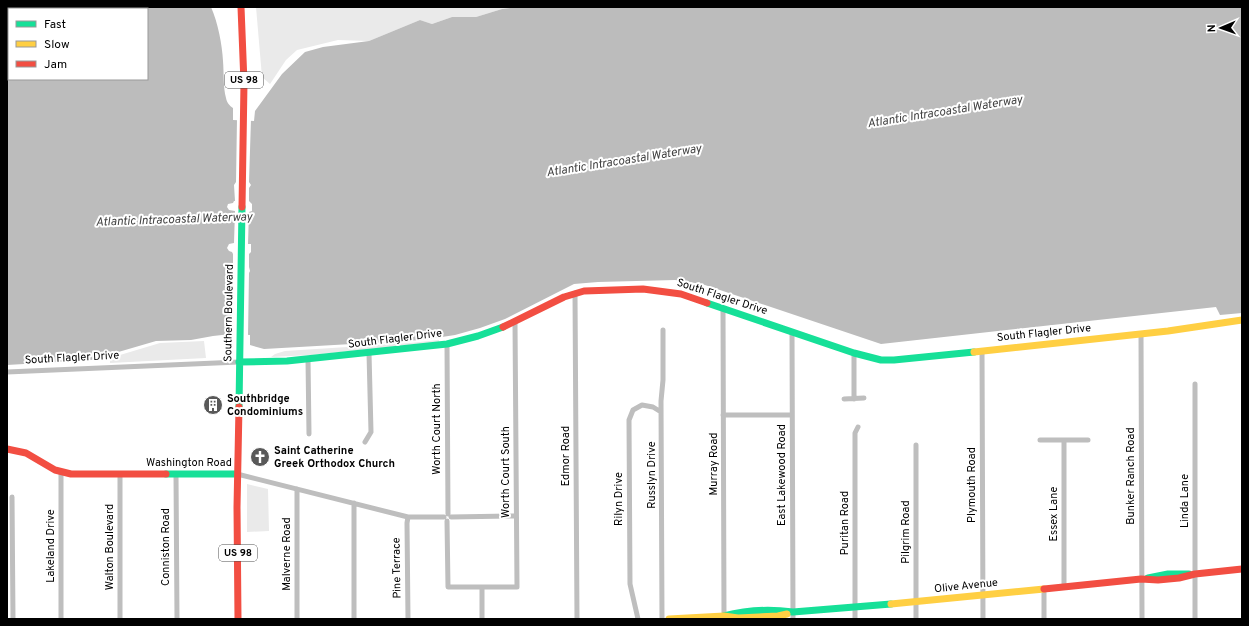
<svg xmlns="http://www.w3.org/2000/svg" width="1249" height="626" font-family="Overpass,sans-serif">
<rect width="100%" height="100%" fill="#fff"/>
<path fill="#eaeaea" d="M256 7H519L502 9 476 17H452L432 24 420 20 369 41 338 40 297 50 286 60 270 84 262 77Z
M439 340V342L311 355 271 357 275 354 285 351 410 343Z
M204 341 206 358 110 363V358L160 343Z
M247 484 268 489 269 531 247 532Z"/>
<path fill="#bcbcbc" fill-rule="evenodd" d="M7 7H211C218 23 222 44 223 61 224 73 223 87 226 98 227 103 229 105 233 108V120L254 121 255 111 282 74 305 52 323 47 369 41 420 20 432 24 452 17H476L502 9 519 7H1242V313L1220 315 1216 307 881 344 702 284 675 280 598 282 574 284 505 319 480 328 455 335 422 340 264 349 250 345V335L231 334 213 336 191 340 156 341 91 360 7 365ZM9 9H147V79H9Z"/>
<path fill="#fff" d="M237 119H251L249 182 251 185 249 188V201L252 204V211L249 212 248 244H251V252L249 254V267L250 271 249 273 248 336 231 335 232 273 231 270 233 267V254L232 252 229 251 227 248 229 244 234 243 235 211 229 210 227 207 228 204 233 203 234 201H235L234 185 236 182Z"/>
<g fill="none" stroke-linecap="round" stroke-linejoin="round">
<path stroke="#bebebe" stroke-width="5" d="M575 293 577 619
M723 308 724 619
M792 332 793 619
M1141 334 1142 619
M447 344 448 514
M982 351 983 619
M854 353V399
M308 359 309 434
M7 372 239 362
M1195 384V619
M844 399 864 398
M723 415H792
M1040 440H1088
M1064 440V587
M365 442 371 432 369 353
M916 445V619
M120 474V619
M176 474 177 619
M237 474 408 517H444
M297 489V619
M12 497 13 619
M354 503V619
M451 517 516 516
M447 521 448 587H517L515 322
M1044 589V619
M61 619V473
M408 619 407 523 408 517
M482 619V587
M638 619 630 584 629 420 633 410 642 405 653 407 661 412
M662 619 661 401 663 380V330
M855 619V433L858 427"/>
<path stroke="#16e098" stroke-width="7" d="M707 303 854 353 881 360H894L974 352
M239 362 287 361 447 344 478 336 503 327
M239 407 242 207
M166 474H237
M1148 578 1168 574H1189
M724 616C746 610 770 609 793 612L891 604"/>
<path stroke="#ffcf43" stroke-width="7" d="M974 352 1168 331 1242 320
M891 604 1044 589
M669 619 724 616 738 618 778 616 787 614"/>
<path stroke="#f24e42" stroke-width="7" d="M241 7 244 83 242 207
M503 327 564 297 584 291 643 289 681 294 707 303
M7 449 26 453 55 470 71 474H166
M1044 589 1141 579 1158 580 1179 578 1195 574 1242 569
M238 619 237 507 239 407"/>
</g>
<defs>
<symbol id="building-disc" viewBox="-11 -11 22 22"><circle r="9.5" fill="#595959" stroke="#fff"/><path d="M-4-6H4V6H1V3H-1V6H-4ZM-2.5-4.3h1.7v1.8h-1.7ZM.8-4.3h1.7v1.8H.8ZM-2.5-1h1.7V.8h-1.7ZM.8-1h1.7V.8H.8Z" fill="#fff"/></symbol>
<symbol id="church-disc" viewBox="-11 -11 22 22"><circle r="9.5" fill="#595959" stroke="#fff"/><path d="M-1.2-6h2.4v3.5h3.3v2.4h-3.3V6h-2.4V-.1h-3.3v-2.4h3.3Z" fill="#fff"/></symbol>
</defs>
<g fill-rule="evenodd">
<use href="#building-disc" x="202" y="394" width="22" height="22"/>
<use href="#church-disc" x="249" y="446" width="22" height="22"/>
</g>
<g text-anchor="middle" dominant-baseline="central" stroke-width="4" stroke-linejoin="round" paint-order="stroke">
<g fill="#fff" stroke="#4c4c4c" stroke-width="1">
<rect x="225" y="72" width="38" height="16" rx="3"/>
<rect x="219" y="545" width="38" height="16" rx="3"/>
</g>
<g font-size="10" font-weight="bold" fill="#000">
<text x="244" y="80">US 98</text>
<text x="238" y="553">US 98</text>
</g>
<g font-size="11" fill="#000" stroke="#fff">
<text transform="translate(722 297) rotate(18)">South Flagler Drive</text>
<text transform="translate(229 313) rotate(-89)">Southern Boulevard</text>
<text transform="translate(1044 333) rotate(-6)">South Flagler Drive</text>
<text transform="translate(395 339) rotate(-7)">South Flagler Drive</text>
<text transform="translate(72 358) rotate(-3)">South Flagler Drive</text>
<text transform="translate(437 429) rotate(-90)">Worth Court North</text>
<text transform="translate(566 456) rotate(-90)">Edmor Road</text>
<text x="189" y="463">Washington Road</text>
<text transform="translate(714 464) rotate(-90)">Murray Road</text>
<text transform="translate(506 472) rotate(-90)">Worth Court South</text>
<text transform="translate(652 475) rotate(-90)">Russlyn Drive</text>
<text transform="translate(782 475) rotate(-90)">East Lakewood Road</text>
<text transform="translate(1131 476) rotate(-90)">Bunker Ranch Road</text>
<text transform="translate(972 485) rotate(-90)">Plymouth Road</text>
<text transform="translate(619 499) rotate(-90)">Rilyn Drive</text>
<text transform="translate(1185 501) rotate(-90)">Linda Lane</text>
<text transform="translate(1054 514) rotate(-90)">Essex Lane</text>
<text transform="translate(845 523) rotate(-90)">Puritan Road</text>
<text transform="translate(906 532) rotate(-90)">Pilgrim Road</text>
<text transform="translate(51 546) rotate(-90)">Lakeland Drive</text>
<text transform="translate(110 547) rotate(-90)">Walton Boulevard</text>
<text transform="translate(166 547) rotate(-90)">Conniston Road</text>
<text transform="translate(287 554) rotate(-90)">Malverne Road</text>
<text transform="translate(397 568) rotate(-91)">Pine Terrace</text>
<text transform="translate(966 586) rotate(-6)">Olive Avenue</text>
</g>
<g font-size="11" font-weight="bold" fill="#000" stroke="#fff" text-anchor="start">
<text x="227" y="399">Southbridge<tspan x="227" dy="13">Condominiums</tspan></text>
<text x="274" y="451">Saint Catherine<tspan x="274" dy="13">Greek Orthodox Church</tspan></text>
</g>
<g font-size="12" font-style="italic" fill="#414141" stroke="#fff">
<text transform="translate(945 112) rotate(-9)">Atlantic Intracoastal Waterway</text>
<text transform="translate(624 161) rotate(-9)">Atlantic Intracoastal Waterway</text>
<text transform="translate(174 220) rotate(-2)">Atlantic Intracoastal Waterway</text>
</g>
</g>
<rect width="1249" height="626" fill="none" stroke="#000000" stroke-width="16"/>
<rect x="8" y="8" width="140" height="72" fill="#ffffff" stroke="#999999"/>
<rect x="16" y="21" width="20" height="6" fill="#16e098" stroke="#999999"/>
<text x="44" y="28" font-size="12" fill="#000000">Fast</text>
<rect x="16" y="41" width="20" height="6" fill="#ffcf43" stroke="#999999"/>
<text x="44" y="48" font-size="12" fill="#000000">Slow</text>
<rect x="16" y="61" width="20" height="6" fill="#f24e42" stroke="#999999"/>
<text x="44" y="68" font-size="12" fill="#000000">Jam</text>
<g transform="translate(1221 28) rotate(268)" stroke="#ffffff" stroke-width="3" paint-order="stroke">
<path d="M0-3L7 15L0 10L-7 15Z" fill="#000000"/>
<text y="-6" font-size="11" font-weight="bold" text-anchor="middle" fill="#000000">N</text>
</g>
</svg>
